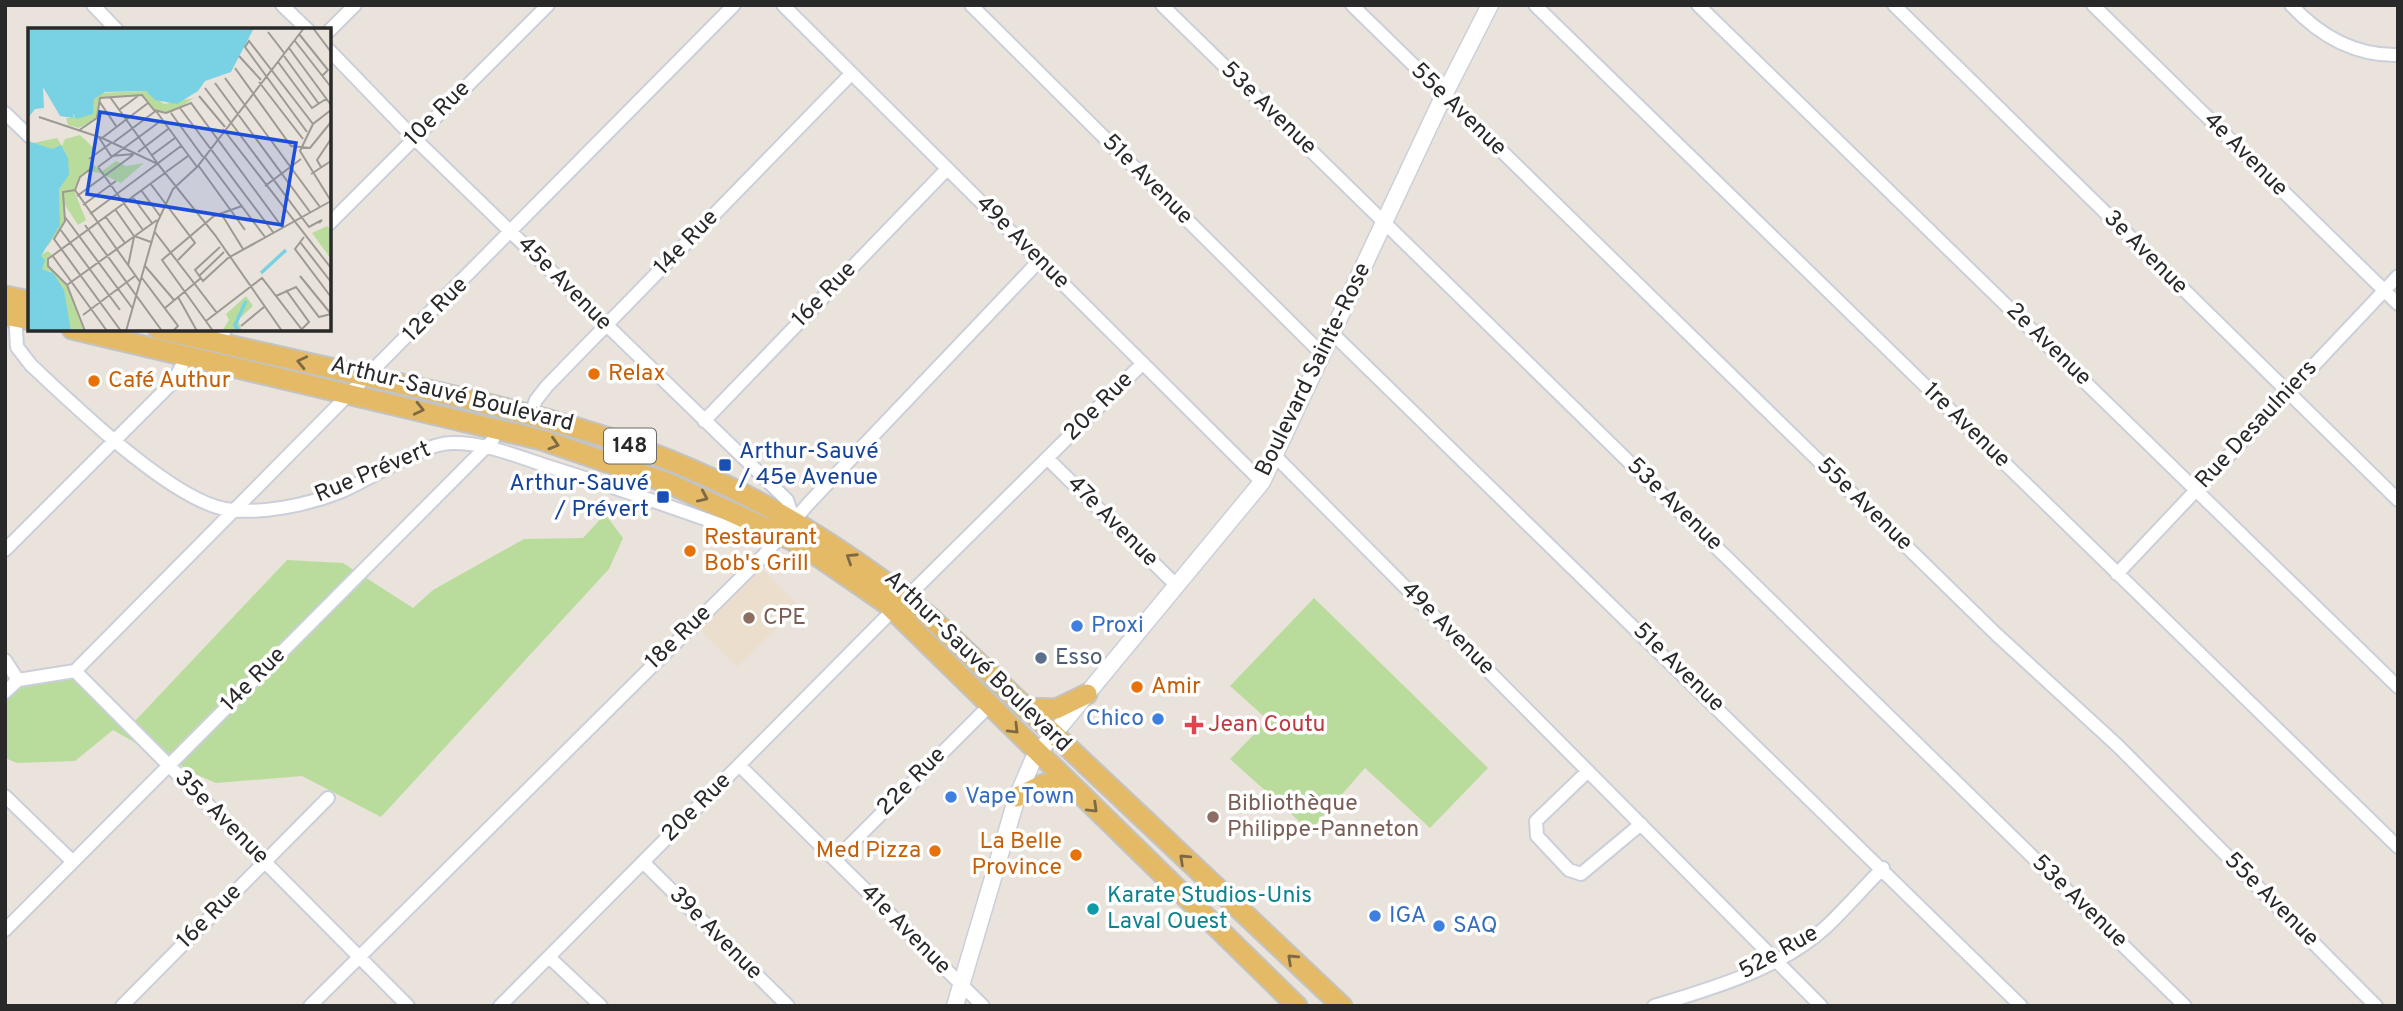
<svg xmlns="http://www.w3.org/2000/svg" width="2403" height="1011" font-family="Overpass,sans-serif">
<rect width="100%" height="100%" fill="#eae3dc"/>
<path fill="#ebdecd" d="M761 568 799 606 737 667 700 629Z"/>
<path fill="#b9dc9d" d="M605 514 623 538 609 569 381 817 302 776 216 783 186 770 134 722 287 560 343 563 413 608 433 590 524 539 583 538Z
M1314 598 1488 768 1430 828 1365 768 1310 831 1230 759 1268 720 1230 686Z
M5 660 18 680 73 675 167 761 113 730 75 761 17 763 5 758Z"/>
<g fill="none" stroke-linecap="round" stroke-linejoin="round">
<defs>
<path id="minor" d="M93 5 117 30
M282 5 308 30
M783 5 1262 482
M971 5 1323 355
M1162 5 2185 1006
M1352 5 1996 634 2118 746 2376 1006
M1535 5 2398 847
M1698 5 2398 687
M1894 5 2398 500
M2093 5 2398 304
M2291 5C2319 35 2355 56 2398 55
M329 31 355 5
M329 50 414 138 787 500 794 520
M5 113 30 137
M329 224 548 5
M15 312 17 347 31 365C75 406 169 498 225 509 260 515 307 505 340 492 370 480 421 444 451 443 482 442 514 455 544 465 611 486 678 509 744 533L770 534
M1332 333 2021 1006
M220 344 225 329
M530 416 536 400 547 386 851 74
M704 421 947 169
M1276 457 1821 1006
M1047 458 1177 586
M5 550 174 381 187 355
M2117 574 2398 276
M906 598 1143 363
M5 660 18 680
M75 671 734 5
M75 671 408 1006
M18 680 75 671
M5 692 18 680
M739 765 983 1006
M1588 771 1536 821 1537 836 1569 870 1581 874 1641 824
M5 796 73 862
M835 860 990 705
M643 862 788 1006
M5 930 492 441 499 428
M549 957 601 1006
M122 1006 328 798
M310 1006 764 555 809 503 1039 261
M500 1006 893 610
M1654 1006C1713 988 1780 969 1826 927 1846 908 1864 887 1883 868"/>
<path id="tertiary" d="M955 1006 1017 797 1034 758 1262 482 1443 97 1490 5"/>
<path id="primary" d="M5 296 30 301
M5 315 30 320
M72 329 542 440 668 483 800 544 887 604 1297 1006
M158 329C230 345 302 362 374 378 487 403 603 428 708 477 789 514 863 562 931 618L1342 1006
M1024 708 1056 709 1087 694
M1017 797 1044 784 1072 787"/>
</defs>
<use href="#minor" stroke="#cbcfda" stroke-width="16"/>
<use href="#tertiary" stroke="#cbcfda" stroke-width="19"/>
<use href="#primary" stroke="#c3c3c3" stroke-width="23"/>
<use href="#minor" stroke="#fff" stroke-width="12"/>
<use href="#tertiary" stroke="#fff" stroke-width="16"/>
<use href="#primary" stroke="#e4ba67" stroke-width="19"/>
</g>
<defs><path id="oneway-chevron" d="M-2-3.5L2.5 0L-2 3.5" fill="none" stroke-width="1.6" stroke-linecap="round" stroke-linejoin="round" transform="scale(1.75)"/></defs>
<g stroke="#7d6a45">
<use href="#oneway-chevron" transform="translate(302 362) rotate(-167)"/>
<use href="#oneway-chevron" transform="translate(419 409) rotate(13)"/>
<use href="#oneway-chevron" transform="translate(554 444) rotate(17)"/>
<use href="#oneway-chevron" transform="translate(703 497) rotate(24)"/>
<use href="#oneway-chevron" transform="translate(851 558) rotate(-147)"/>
<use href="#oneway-chevron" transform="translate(1014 729) rotate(45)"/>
<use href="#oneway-chevron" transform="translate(1093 808) rotate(44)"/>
<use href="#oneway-chevron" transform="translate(1184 859) rotate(-137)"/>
<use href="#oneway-chevron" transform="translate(1292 959) rotate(-137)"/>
</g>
<g fill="#e8710a" stroke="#fff" stroke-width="2.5">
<circle cx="594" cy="374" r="7"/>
<circle cx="94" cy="381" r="7"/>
<circle cx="690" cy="551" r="7"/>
<circle cx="1137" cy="687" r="7"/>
<circle cx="935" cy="851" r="7"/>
<circle cx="1076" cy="855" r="7"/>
</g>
<g fill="#1a4fb4" stroke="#fff" stroke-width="2.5">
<rect x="718" y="458" width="14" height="14" rx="3.5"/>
<rect x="656" y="490" width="14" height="14" rx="3.5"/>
</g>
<g fill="#8d6e63" stroke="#fff" stroke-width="2.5">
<circle cx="749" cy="618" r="7"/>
<circle cx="1213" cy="817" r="7"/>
</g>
<g fill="#3f7fe0" stroke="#fff" stroke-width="2.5">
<circle cx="1077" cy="626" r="7"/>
<circle cx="1158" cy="719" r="7"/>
<circle cx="951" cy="797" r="7"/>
<circle cx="1375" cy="916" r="7"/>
<circle cx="1439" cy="926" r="7"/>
</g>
<circle fill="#5c6f8a" stroke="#fff" stroke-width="2.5" cx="1041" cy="658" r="7"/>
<path fill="#e0444e" stroke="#fff" stroke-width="2.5" d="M1190.5 714.5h7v7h7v7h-7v7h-7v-7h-7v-7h7z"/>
<circle fill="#0f9aa8" stroke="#fff" stroke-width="2.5" cx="1093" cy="909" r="7"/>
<g text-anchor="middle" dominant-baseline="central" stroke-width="7" stroke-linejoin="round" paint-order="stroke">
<rect fill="#fff" stroke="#696969" stroke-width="2" x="604" y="428.5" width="52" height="35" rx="5"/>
<g font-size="21" font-weight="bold" fill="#292929">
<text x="630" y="446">148</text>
</g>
<g font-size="23" fill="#292929" stroke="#fff">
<text transform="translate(1268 109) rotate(44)">53e Avenue</text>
<text transform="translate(1458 110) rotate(44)">55e Avenue</text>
<text transform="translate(438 114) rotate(-45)">10e Rue</text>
<text transform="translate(2245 155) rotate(45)">4e Avenue</text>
<text transform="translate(1147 180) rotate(45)">51e Avenue</text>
<text transform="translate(687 243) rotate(-46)">14e Rue</text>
<text transform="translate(1022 243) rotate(45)">49e Avenue</text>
<text transform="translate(2145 253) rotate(45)">3e Avenue</text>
<text transform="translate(564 284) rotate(45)">45e Avenue</text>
<text transform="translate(825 295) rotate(-46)">16e Rue</text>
<text transform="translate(436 310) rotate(-45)">12e Rue</text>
<text transform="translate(2048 345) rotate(44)">2e Avenue</text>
<text transform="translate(1314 370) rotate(-64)">Boulevard Sainte-Rose</text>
<text transform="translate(452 395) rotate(14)">Arthur-Sauvé Boulevard</text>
<text transform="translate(1099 407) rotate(-45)">20e Rue</text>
<text transform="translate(2257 425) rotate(-47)">Rue Desaulniers</text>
<text transform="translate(1966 426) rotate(44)">1re Avenue</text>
<text transform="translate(373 473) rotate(-23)">Rue Prévert</text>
<text transform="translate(1674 505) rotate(44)">53e Avenue</text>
<text transform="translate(1864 505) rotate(44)">55e Avenue</text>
<text transform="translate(1112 522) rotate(45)">47e Avenue</text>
<text transform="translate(1447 629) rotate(45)">49e Avenue</text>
<text transform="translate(679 638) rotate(-44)">18e Rue</text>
<text transform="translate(977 662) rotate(44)">Arthur-Sauvé Boulevard</text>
<text transform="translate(1678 668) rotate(44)">51e Avenue</text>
<text transform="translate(254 680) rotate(-45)">14e Rue</text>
<text transform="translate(912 782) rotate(-45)">22e Rue</text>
<text transform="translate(697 808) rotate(-45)">20e Rue</text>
<text transform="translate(221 818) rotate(45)">35e Avenue</text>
<text transform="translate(2271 900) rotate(45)">55e Avenue</text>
<text transform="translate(2079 902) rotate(44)">53e Avenue</text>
<text transform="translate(210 917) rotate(-45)">16e Rue</text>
<text transform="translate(905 930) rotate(45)">41e Avenue</text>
<text transform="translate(715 934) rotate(45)">39e Avenue</text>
<text transform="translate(1779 953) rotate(-29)">52e Rue</text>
</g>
<g font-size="23" fill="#c56008" stroke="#fff" text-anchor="start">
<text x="608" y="374">Relax</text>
<text x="108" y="381">Café Authur</text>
<text x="704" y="538">Restaurant<tspan x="704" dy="26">Bob's Grill</tspan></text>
<text x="1151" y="687">Amir</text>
<text x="1062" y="842" text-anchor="end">La Belle<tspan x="1062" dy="26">Province</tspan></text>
<text x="921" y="851" text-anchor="end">Med Pizza</text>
</g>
<g font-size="23" fill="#164399" stroke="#fff" text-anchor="start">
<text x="739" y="452">Arthur-Sauvé<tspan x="739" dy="26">/ 45e Avenue</tspan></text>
<text x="649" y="484" text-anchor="end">Arthur-Sauvé<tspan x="649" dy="26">/ Prévert</tspan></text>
</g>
<g font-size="23" fill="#785e54" stroke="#fff" text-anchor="start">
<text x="763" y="618">CPE</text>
<text x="1227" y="804">Bibliothèque<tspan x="1227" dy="26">Philippe-Panneton</tspan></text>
</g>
<g font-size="23" fill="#366cbe" stroke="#fff" text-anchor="start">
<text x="1091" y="626">Proxi</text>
<text x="1144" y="719" text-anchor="end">Chico</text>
<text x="965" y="797">Vape Town</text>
<text x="1389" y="916">IGA</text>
<text x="1453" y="926">SAQ</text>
</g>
<g font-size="23" fill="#4e5e75" stroke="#fff" text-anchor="start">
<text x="1055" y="658">Esso</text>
</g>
<g font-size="23" fill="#be3a42" stroke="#fff" text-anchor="start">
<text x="1208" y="725">Jean Coutu</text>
</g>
<g font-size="23" fill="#0d838f" stroke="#fff" text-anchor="start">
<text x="1107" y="896">Karate Studios-Unis<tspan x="1107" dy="26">Laval Ouest</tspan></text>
</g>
</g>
<g transform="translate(28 28)">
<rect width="303" height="303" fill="#eae3dc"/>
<path d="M118 63 136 76 166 70 143 85 126 82 114 67 72 70 69 90 51 100 40 97 38 90H45V85L48 90 72 65ZM52 107 66 120 61 131 73 144 88 133 98 138 116 135 93 155 72 145 59 143 52 149 47 165 58 192 50 197 35 174 37 193 20 218 4 199 17 146 5 115 29 110 34 118 37 111ZM299 198 303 202V231L284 205ZM20 223 24 227 19 235 39 258 56 303H43L23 244 14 241 13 227ZM218 268 225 278 210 292 214 303H194L201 292 198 286Z" fill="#b9dc9d"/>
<path d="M0 0H226L203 44 177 53 170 63 149 76 127 72 118 63 77 64 66 71 65 86 48 91 45 85V90L32 88 15 59 16 80 7 81 0 90ZM0 113 24 121 33 117 40 130 41 147 31 161 32 197 13 228 17 232 14 241 25 245 36 262 43 303H0Z" fill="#78d2e4"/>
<path fill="none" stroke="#78d2e4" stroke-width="3.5" d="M233 245 258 222M211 303 207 297 218 273"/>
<path fill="none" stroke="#9d9994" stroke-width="2" d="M285 0 303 24M240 4 257 26M271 6 300 42 294 48M267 13 303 59M261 20 303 77M211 28 233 52M256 28 291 76M250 34 284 80 298 71M207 40 263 118 282 120 303 94M197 50 292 179M231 54 275 111M187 55 282 184M177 60 281 199 294 192 291 195M171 68 197 99M82 69 130 136M71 73 88 98M152 80 245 204M91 82 110 68M303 82 285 96 272 123 303 173M128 83 169 139M143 85 175 129M11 89 74 110 130 136 187 207 254 303M195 101 303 240M50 103 69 90 72 70 114 67 126 82 138 85 163 75 254 199M279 104 217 19 221 13 285 96M70 108 83 128 106 126M74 110 120 75M86 114 129 82M110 124 140 101M124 127 147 110M176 128 237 209M61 131 83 115M170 137 217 202M70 139 134 92M70 139 115 202M293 139 289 132 303 111M138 144 160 128M283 146 303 133M122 155 167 215 150 232M237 158 273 131M47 162 35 164 37 193 26 211 93 303M47 162 112 254M47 162 52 149 65 139M113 162 132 188M49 168 105 127M104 168 124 195M55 177 88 153M87 181 106 208 123 214M62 186 153 118M194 187 215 221M77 188 97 215M37 189 105 281M57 197 134 303M32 201 92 282M126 203 189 285M276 209 267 221 303 269M272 214 303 254M192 219 167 242 175 253 200 230M24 227 79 303M200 230 303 173M100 238 106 209M117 238 146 272M171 248 196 224M272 248 303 286M114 250 150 298 145 303M39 257 129 192M258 262 281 294 274 301M248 268 268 259 291 289 303 286M150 269 169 303M137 280 173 250M55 287 107 248M178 293 234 250 275 303M213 298 236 279M57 303 39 257 20 238V231L137 145M98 303 129 195 145 161 169 139 276 0M185 303 134 232 186 188 214 178"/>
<path fill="#1d4ed8" fill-opacity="0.15" stroke="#1d4ed8" stroke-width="3.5" d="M72 84 268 115 254 197 59 166Z"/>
<rect width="303" height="303" fill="none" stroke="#292929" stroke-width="3.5"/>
</g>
<rect width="2403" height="1011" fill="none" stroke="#292929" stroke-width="14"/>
</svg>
